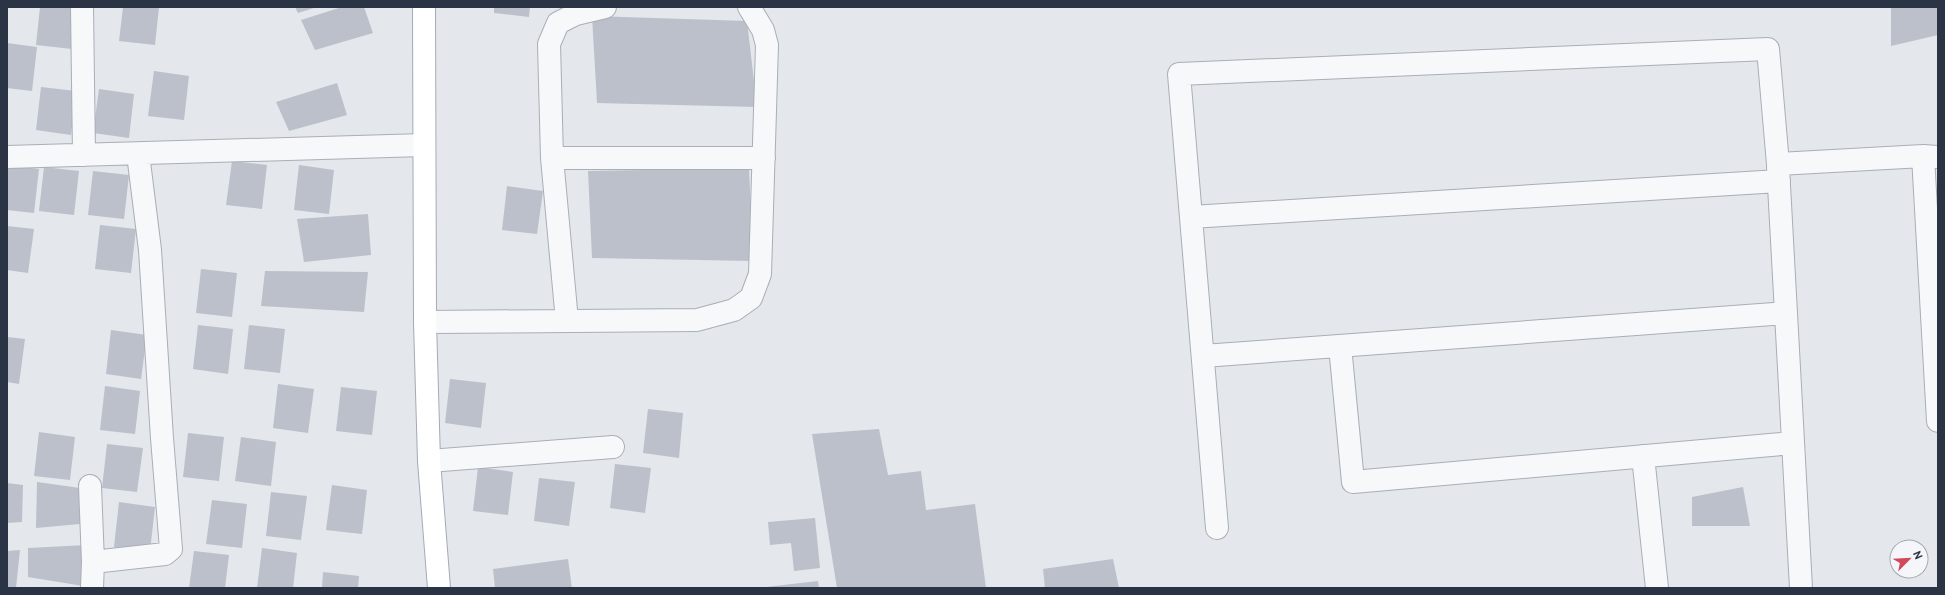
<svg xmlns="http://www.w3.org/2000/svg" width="1945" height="595" font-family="Overpass,sans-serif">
<rect width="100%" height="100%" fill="#e4e7ec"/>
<path fill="#bbc0ca" d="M40 7H77L72 49 36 45Z
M123 7H159L155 45 119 41Z
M295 7H317L298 13Z
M342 7H364L373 33 315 50 301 20Z
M494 7H530L529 17 494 13Z
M1891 7H1938V35L1891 46Z
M592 16 747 21 757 107 597 103Z
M7 43 37 47 32 91 7 88Z
M154 71 189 76 184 120 148 116Z
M337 83 347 115 289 131 276 102Z
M41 87 76 91 71 135 36 130Z
M99 89 134 94 129 138 93 133Z
M232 161 267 165 262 209 226 205Z
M7 165 39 169 34 213 7 210Z
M299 165 334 170 329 214 294 210Z
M44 167 79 171 74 215 39 211Z
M749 168 753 261 592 258 588 171Z
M93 171 129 175 124 219 88 215Z
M507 186 543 191 537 234 502 230Z
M368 214 371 255 304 262 297 219Z
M100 225 136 229 131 273 95 269Z
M7 226 34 229 28 273 7 270Z
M201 269 237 273 232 317 196 313Z
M265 271 368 272 364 312 261 306Z
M198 325 233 329 228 374 193 369Z
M249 325 285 329 280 373 244 369Z
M111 330 147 335 141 379 106 374Z
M7 337 25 339 19 384 7 382Z
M450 379 486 383 481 428 445 423Z
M278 384 314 389 308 433 273 428Z
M105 386 140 391 135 434 100 430Z
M341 387 377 391 372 435 336 431Z
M648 409 683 413 679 458 643 453Z
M879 429 888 475 921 471 926 510 975 504 986 588H837L812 434Z
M39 432 75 437 70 480 34 476Z
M188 433 224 437 219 481 183 477Z
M241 437 276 442 271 486 235 481Z
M107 444 143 448 137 492 102 488Z
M615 464 651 468 645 513 610 508Z
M478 467 513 472 508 515 473 511Z
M539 478 575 482 569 526 534 521Z
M37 482 80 488V524L36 528Z
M7 483 23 485 22 522 7 523Z
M332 485 367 490 362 534 326 530Z
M1743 487 1750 526H1692V497Z
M271 492 307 496 301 540 266 536Z
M212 500 247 504 242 548 206 544Z
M119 502 155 507 150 551 114 547Z
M815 518 820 568 794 571 791 543 770 545 768 522Z
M87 545 83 586 28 577V548Z
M262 548 297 553 293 588H257Z
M20 550 16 588H7V551Z
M194 551 229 555 225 588H189Z
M568 559 572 588H495L493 569Z
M1113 559 1119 588H1045L1043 569Z
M323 572 359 576 358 588H322Z
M818 581 819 588H767L766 587Z"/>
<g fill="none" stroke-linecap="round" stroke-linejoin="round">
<defs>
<path id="minor" d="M82 7 84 155
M605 7 576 14 558 23 549 44 552 158H764
M1923 156 1938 421
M7 157 424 145
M552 158 567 321
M1778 167 1801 588
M1191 217 1779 181
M425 322 697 320 734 310 751 298 760 274 767 45 763 30 749 7
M1340 346 1353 482 1793 443
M1203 356 1786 313
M1643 456 1657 588
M429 461 613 447
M90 486 93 562 92 588
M1217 528 1179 74 1768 49 1778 164 1923 156 1938 157
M93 562 165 554 171 549 162 438 150 250 138 154"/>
<path id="primary" d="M424 7 425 322 429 461 439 588"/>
</defs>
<use href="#minor" stroke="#a9aeb7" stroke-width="24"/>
<use href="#primary" stroke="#a3abb8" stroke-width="24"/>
<use href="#minor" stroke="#f7f8fa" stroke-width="22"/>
<use href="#primary" stroke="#fff" stroke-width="22"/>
</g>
<rect width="1945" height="595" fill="none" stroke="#2b3445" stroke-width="16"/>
<g transform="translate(1909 559) rotate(66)"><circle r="19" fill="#f4f6f9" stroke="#a4a8b1"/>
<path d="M0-3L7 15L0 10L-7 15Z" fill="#d1495b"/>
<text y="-6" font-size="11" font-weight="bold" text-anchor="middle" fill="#2b3445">N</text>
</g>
</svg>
